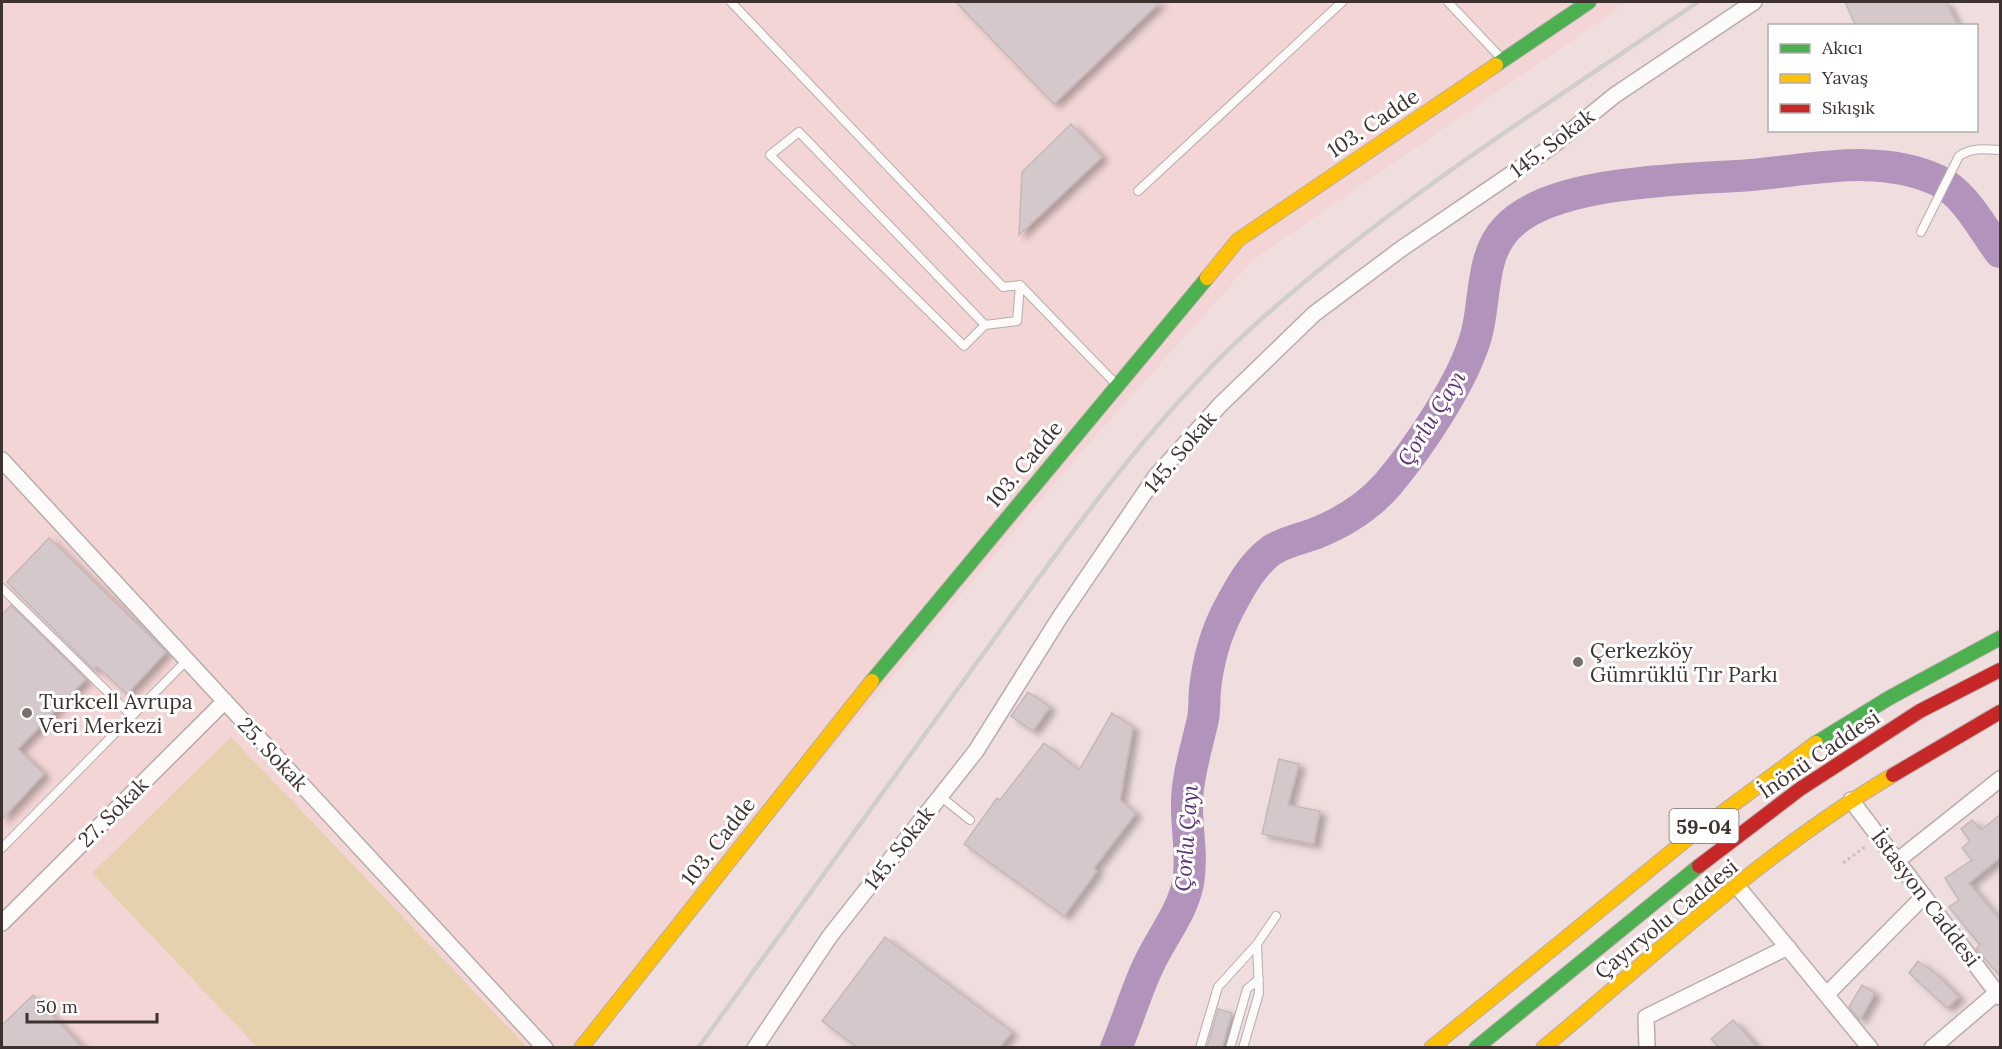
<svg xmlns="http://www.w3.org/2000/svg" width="2002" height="1049" font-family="Lora,serif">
<defs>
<filter id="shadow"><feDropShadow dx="6" dy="4" stdDeviation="3" flood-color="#0004"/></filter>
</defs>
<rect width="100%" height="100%" fill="#efdedd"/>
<path fill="#f2d5d4" d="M2 2H1628L1254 259 1077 457 581 1047 2 1048Z"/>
<path fill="#e6d1ae" d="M231 737 527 1047H257L92 873Z"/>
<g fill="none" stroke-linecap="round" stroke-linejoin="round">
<path stroke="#b193bb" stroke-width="32" d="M1116 1048C1128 1020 1136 991 1149 964 1162 936 1182 913 1188 883 1193 855 1186 828 1187 800 1188 773 1197 746 1203 719 1205 709 1204 699 1205 689 1208 662 1215 635 1228 610 1239 589 1252 564 1272 550 1285 542 1300 539 1314 534 1342 523 1368 507 1388 484 1419 447 1463 382 1476 336 1486 301 1480 257 1506 229 1550 179 1688 180 1751 175 1811 170 1879 153 1937 180 1966 194 1981 227 2000 252"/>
</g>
<path fill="#d5c8cb" stroke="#c4b8b9" stroke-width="1.5" filter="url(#shadow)" d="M956 2H1160L1054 104Z
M1845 2H1946L1958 26H1856Z
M1071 124 1102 157 1019 235 1022 172Z
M49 538 166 652 127 694 97 666 94 670 7 582Z
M11 605 86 679 18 749 44 774 2 819V615Z
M1028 692 1050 707 1033 731 1011 716Z
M1112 713 1133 727 1120 800 1136 813 1094 868 1097 871 1064 916 964 844 997 798 1000 800 1044 743 1079 770Z
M1279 759 1299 764 1288 805 1320 811 1314 844 1262 834Z
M2001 814V857L1969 883 2001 921V977L1976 949 1980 945 1949 907 1959 900 1945 878 1972 860 1962 848 1970 841 1961 829 1972 820 1981 830Z
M885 937 1012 1032 1000 1047H857L822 1021Z
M1918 961 1936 974 1959 997 1947 1008 1909 973Z
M1862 985 1875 993 1860 1020 1849 1007Z
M33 995 82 1047H2V1025Z
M1218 1009 1232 1013 1222 1047H1207Z
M1733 1020 1757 1047H1719L1711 1039Z"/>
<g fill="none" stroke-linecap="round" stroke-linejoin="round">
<defs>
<path id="lane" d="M731 2 1003 287 1020 285 1017 321 985 325 964 346 770 155 799 132 985 325
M1448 2 1502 59
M1138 191 1342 2
M1921 232 1959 156C1972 147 1986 149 2000 150
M1020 285 1115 383
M2 588 132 716
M940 796 970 820
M2 848 187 660
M1200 1048 1218 987 1257 944
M1230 1048 1247 989 1259 979
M1243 1048 1259 993 1257 944 1276 916"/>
<path id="street" d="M2 460 545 1048
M1851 800 2000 997
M1897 861 2000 779
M1737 886 1870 1048
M2 923 225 701
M1828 993 1924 896
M755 1048 830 936 976 751 1060 617 1156 476 1220 405 1314 314 1401 249 1551 147 1615 95 1754 2
M1647 1048 1646 1017 1788 947
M1932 1048 2000 990"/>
<path id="fast" d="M1496 65 1589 2
M872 681 1207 278
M1816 743 1889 698 2000 638
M1476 1048 1699 866"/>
<path id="slow" d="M1207 278 1238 240 1496 65
M581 1048 872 681
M1431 1048 1692 835 1816 743
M1543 1048C1656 954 1766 850 1893 775"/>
<path id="jam" d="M1893 775 2000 712
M1699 866 1800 789 1920 711 2000 670"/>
</defs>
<use href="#lane" stroke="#b9acac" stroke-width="10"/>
<use href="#street" stroke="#b9acac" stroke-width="18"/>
<use href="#fast" stroke="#b9acac" stroke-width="16"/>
<use href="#slow" stroke="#b9acac" stroke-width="16"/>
<use href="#jam" stroke="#b9acac" stroke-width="16"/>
<path stroke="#c9c2c1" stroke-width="3" stroke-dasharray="3 3" stroke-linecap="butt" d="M1843 863 1866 846"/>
<use href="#lane" stroke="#fdfafa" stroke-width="8"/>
<use href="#street" stroke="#fdfafa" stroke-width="15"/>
<use href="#fast" stroke="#4caf50" stroke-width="14"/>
<use href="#slow" stroke="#ffc107" stroke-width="14"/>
<use href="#jam" stroke="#c62828" stroke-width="14"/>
<path stroke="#d1cdcd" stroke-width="4.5" d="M698 1048C792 919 885 790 978 661 1065 542 1149 420 1259 321 1394 201 1549 103 1698 2"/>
</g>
<g fill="#7c6e6d" stroke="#fff" stroke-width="2">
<circle cx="1578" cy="662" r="6"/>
<circle cx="27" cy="713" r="6"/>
</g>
<g text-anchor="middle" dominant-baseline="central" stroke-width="6" stroke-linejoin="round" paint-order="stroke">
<rect fill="#fff" stroke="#78706f" stroke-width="1.5" x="1669.5" y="809" width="69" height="34" rx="4.5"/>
<g font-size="20" font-weight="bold" fill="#3e3231">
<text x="1704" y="826">59-04</text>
</g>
<g font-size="21" fill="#3e3231" stroke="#fff">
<text transform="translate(1373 123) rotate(-34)">103. Cadde</text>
<text transform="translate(1552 143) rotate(-37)">145. Sokak</text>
<text transform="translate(1180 452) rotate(-50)">145. Sokak</text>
<text transform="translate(1024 464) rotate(-50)">103. Cadde</text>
<text transform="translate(273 754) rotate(47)">25. Sokak</text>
<text transform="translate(1819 754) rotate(-34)">İnönü Caddesi</text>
<text transform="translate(113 812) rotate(-45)">27. Sokak</text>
<text transform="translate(718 841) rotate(-52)">103. Cadde</text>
<text transform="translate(899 848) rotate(-52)">145. Sokak</text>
<text transform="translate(1926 898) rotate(53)">İstasyon Caddesi</text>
<text transform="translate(1666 919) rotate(-39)">Çayıryolu Caddesi</text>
</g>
<g font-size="21" fill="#3e3231" stroke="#fff" text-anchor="start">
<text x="1590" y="650">Çerkezköy<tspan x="1590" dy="24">Gümrüklü Tır Parkı</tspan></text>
<text x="39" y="701">Turkcell Avrupa<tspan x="39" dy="24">Veri Merkezi</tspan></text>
</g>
<g font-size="22" font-style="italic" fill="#5e3077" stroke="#fff">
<text transform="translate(1431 418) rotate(-58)">Çorlu Çayı</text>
<text transform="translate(1186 838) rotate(-86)">Çorlu Çayı</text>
</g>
</g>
<rect width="2002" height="1049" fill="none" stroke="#3e3231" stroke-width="6"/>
<rect x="1768" y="24" width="210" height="108" fill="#ffffff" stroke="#b2adad" stroke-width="1.5"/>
<rect x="1780" y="44" width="30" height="9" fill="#4caf50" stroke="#b2adad" stroke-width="1.5"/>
<text x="1822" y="54" font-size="18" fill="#3e3231">Akıcı</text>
<rect x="1780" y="74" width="30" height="9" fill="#ffc107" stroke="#b2adad" stroke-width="1.5"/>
<text x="1822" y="84" font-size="18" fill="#3e3231">Yavaş</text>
<rect x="1780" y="104" width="30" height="9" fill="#c62828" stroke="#b2adad" stroke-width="1.5"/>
<text x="1822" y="114" font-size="18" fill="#3e3231">Sıkışık</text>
<path d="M27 1013v9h130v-9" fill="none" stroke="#3e3231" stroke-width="3"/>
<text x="36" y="1013" font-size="18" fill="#3e3231" stroke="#ffffff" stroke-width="4.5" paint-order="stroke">50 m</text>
</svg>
